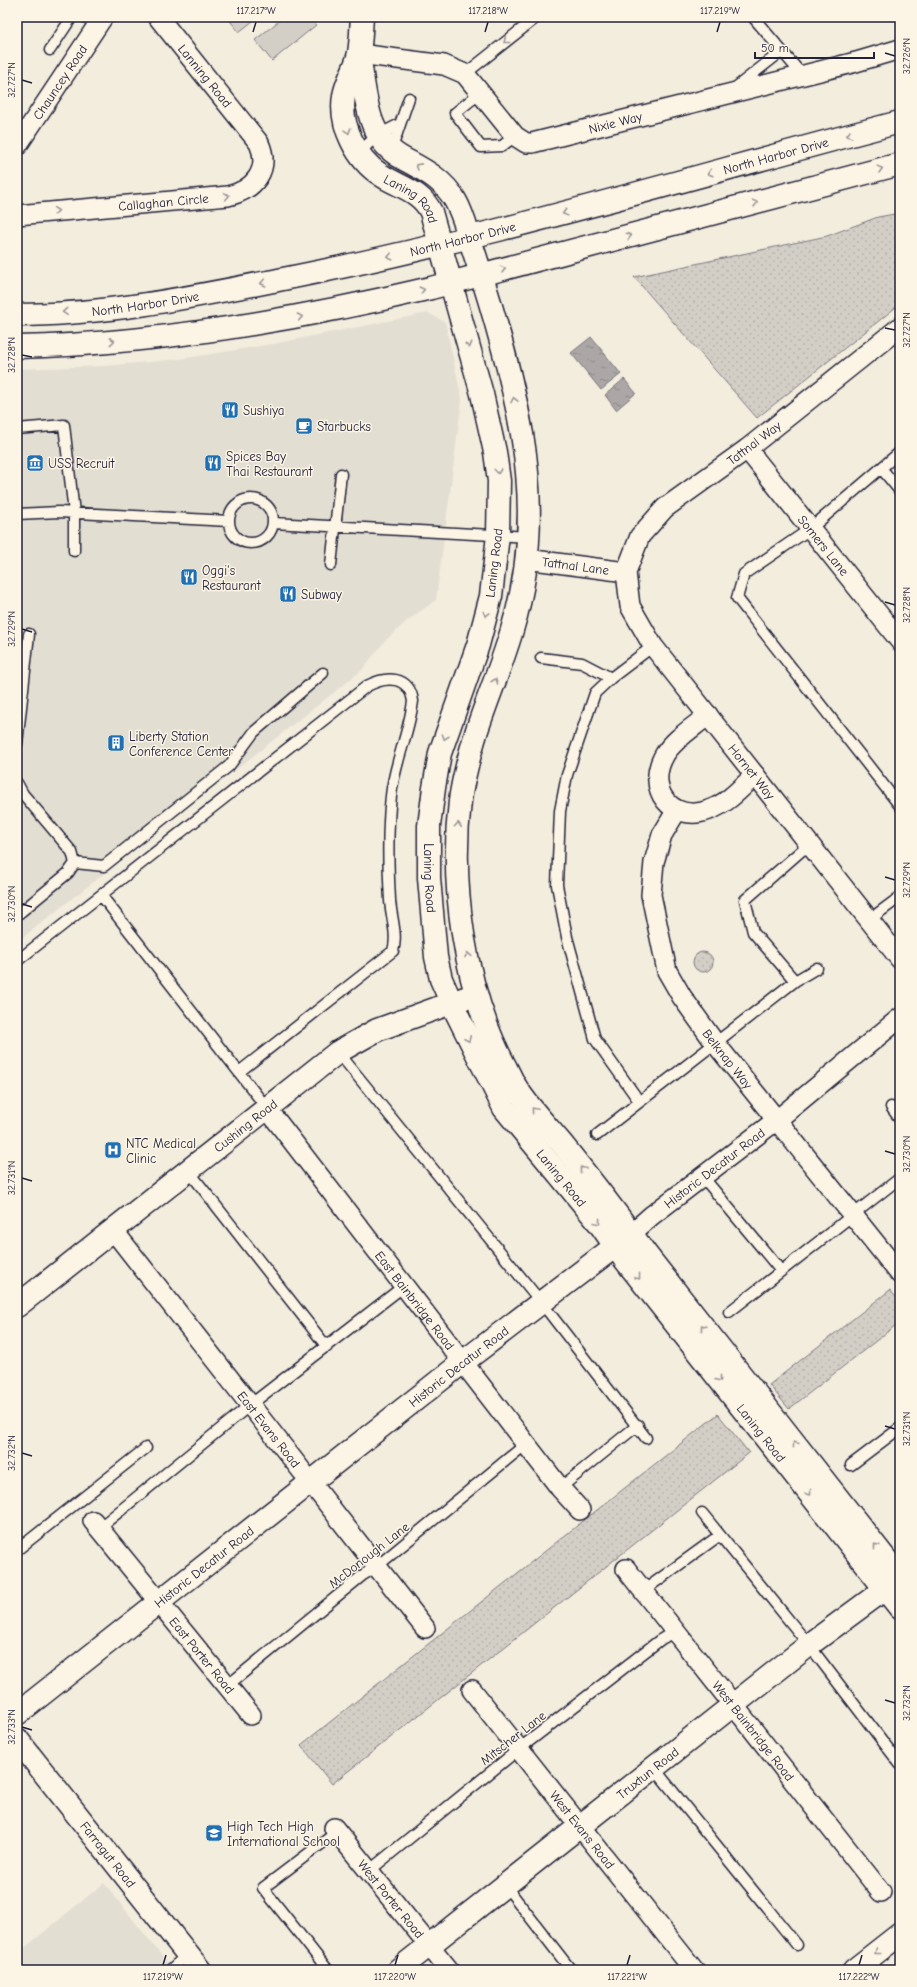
<svg xmlns="http://www.w3.org/2000/svg" width="917" height="1987" font-family="'Comic Neue',sans-serif">
<defs>
<pattern id="park-dots" width="8" height="8" patternUnits="userSpaceOnUse"><rect width="8" height="8" fill="#d4cfc6"/><path d="M2 2h.1M6 6h.1" fill="none" stroke="#b6b1ab" stroke-width="1.8" stroke-linecap="round"/></pattern>
<pattern id="water-ripples" width="26" height="14" patternUnits="userSpaceOnUse"><rect width="26" height="14" fill="#aca7a6"/><path d="M2 4q2-2 4 0t4 0M15 11q2-2 4 0t4 0" fill="none" stroke="#8c8888"/></pattern>
</defs>
<rect width="100%" height="100%" fill="#f3edde"/>
<filter id="ink" filterUnits="userSpaceOnUse"><feTurbulence type="fractalNoise" baseFrequency=".025" numOctaves="2"/><feDisplacementMap in="SourceGraphic" scale="8" xChannelSelector="R" yChannelSelector="G"/><feConvolveMatrix kernelMatrix="1 2 1 2 8 2 1 2 1" color-interpolation-filters="sRGB"/></filter>
<g filter="url(#ink)">
<path fill="#e3ded2" d="M428 313 445 322 462 399 436 600 407 621 384 642 361 671 17 942V369L104 366 180 359 273 344Z
M104 1883 173 1970H17V1954Z"/>
<path fill="#d4cfc6" stroke="#7b7880" d="M227 17H258L239 32Z
M284 17H309L316 25 272 61 255 40Z"/>
<path fill="url(#park-dots)" stroke="#7b7880" d="M900 213V304L757 418 634 277 827 236 878 217Z
M693 962a10 10 0 1 1 20 0a10 10 0 1 1-20 0Z
M890 1290 900 1302V1322L789 1409 769 1385Z
M718 1414 749 1453 332 1784 301 1745Z"/>
<path fill="url(#water-ripples)" stroke="#75727b" d="M591 337 621 374 601 390 571 353Z
M624 379 636 393 616 410 605 395Z"/>
<g fill="none" stroke-linecap="round" stroke-linejoin="round">
<defs>
<path id="service" d="M85 17 98 24
M753 17 803 76
M50 50 72 17
M465 74 537 17
M735 88 782 51
M480 93 455 113 481 147 502 146 515 136
M391 151 409 98
M360 154C370 138 384 132 400 124
M17 429 64 425 74 513V551
M900 452 810 529 744 574 737 598 900 806
M881 468 900 491
M229 521a22 22 0 1 1 44 0a22 22 0 1 1-44 0Z
M17 514 59 512 229 521
M273 523 529 537
M331 565 341 474
M541 658 582 663 611 678
M17 744 29 634
M17 783 23 794 72 852 75 863 68 873 17 915
M75 863 104 866 229 766 254 732 323 673
M101 895 266 1107
M869 920 900 897
M17 961 367 686C386 676 409 675 413 701 409 734 394 764 391 796 387 831 388 866 390 900 391 917 398 935 393 951L239 1072
M795 981 753 932 745 900 809 844
M338 1052 541 1302 646 1438
M639 1101 595 1039 567 937 557 885 560 811 567 775 595 693 611 678 653 646
M891 1107 900 1119
M597 1135 795 981 817 968
M188 1170 327 1347
M703 1177 781 1271
M729 1312 900 1178
M851 1465 900 1428
M560 1488 638 1425
M702 1513 809 1645 900 1764
M99 1528 250 1405 404 1286
M17 1550 146 1448
M643 1591 720 1535
M227 1686 363 1575 376 1567 526 1444
M654 1768 797 1945
M369 1871 519 1749 660 1640 675 1631
M505 1885 571 1970
M170 1970 188 1954
M328 1970 263 1888 337 1832"/>
<g id="minor">
<path id="s1" d="M359 54 444 65 465 74 515 136 526 143H532L856 62 900 49"/>
<path id="s2" d="M17 146 103 17"/>
<path id="s3" d="M17 215 228 196C254 190 271 170 259 143L158 17"/>
<path id="s4" d="M900 327 747 449 665 508 640 536 626 572 630 606 653 646 900 959"/>
<path id="s5" d="M747 449 900 641"/>
<path id="s6" d="M526 559 626 572"/>
<path d="M708 715C694 727 674 739 665 754 644 789 672 824 709 810 727 804 741 788 755 775"/>
<path id="s7" d="M677 810 662 835 654 862 651 895 667 971 682 997 715 1043 900 1274"/>
<path id="s8" d="M266 1107 560 1488 580 1510"/>
<path id="s9" d="M113 1230 425 1628"/>
<path id="s10" d="M632 1233 651 1216 778 1119 900 1018"/>
<path id="s11" d="M93 1521 251 1715"/>
<path id="s12" d="M626 1569 881 1892"/>
<path id="s13" d="M472 1690 694 1970"/>
<path id="s14" d="M334 1828 449 1970"/>
</g>
<g id="tertiary">
<path id="s15" d="M362 17C361 29 361 42 359 53 356 68 346 82 344 96 339 125 357 160 381 175 399 187 421 191 431 212L482 394 495 452 499 481 498 535 491 596 478 645 440 753 434 788 429 826V878L436 957 441 979 452 1004 504 1108 599 1223 625 1260 900 1608"/>
<path d="M359 55C366 94 365 139 404 159 424 170 443 179 455 200 464 215 467 232 473 249 493 309 511 372 522 434 533 499 531 567 512 630 502 664 488 697 477 730 470 753 463 777 460 801 450 885 464 988 504 1064 509 1073 513 1084 520 1093 532 1111 548 1127 562 1144 591 1180 619 1216 646 1254L900 1577"/>
<path id="s16" d="M17 1306 338 1052 377 1030 465 998"/>
<path id="s17" d="M17 1714 463 1362 626 1238"/>
<path id="s18" d="M17 1739 200 1970"/>
<path id="s19" d="M398 1970 809 1645 896 1581"/>
</g>
<g id="primary">
<path id="s20" d="M17 315C105 315 192 297 278 280 489 239 693 176 900 122"/>
<path d="M17 347C157 344 296 320 431 288L900 164"/>
<path d="M854 1970 900 1934"/>
</g>
</defs>
<use href="#service" stroke="#22223b" stroke-width="13"/>
<use href="#minor" stroke="#22223b" stroke-width="22"/>
<use href="#tertiary" stroke="#22223b" stroke-width="25"/>
<use href="#primary" stroke="#22223b" stroke-width="25"/>
<use href="#service" stroke="#fcf5e5" stroke-width="10"/>
<use href="#minor" stroke="#fcf5e5" stroke-width="19"/>
<use href="#tertiary" stroke="#fcf5e5" stroke-width="22"/>
<use href="#primary" stroke="#fcf5e5" stroke-width="22"/>
</g>
<defs><path id="oneway-chevron" d="M-2-3.5L2.5 0L-2 3.5" fill="none" stroke-width="1.6" stroke-linecap="round" stroke-linejoin="round"/></defs>
<g stroke="#9a9698">
<use href="#oneway-chevron" transform="translate(506 41) rotate(142)"/>
<use href="#oneway-chevron" transform="translate(348 131) rotate(72)"/>
<use href="#oneway-chevron" transform="translate(849 135) rotate(165)"/>
<use href="#oneway-chevron" transform="translate(418 166) rotate(-151)"/>
<use href="#oneway-chevron" transform="translate(880 169) rotate(-15)"/>
<use href="#oneway-chevron" transform="translate(710 173) rotate(164)"/>
<use href="#oneway-chevron" transform="translate(227 196) rotate(-10)"/>
<use href="#oneway-chevron" transform="translate(755 203) rotate(-15)"/>
<use href="#oneway-chevron" transform="translate(56 211) rotate(-5)"/>
<use href="#oneway-chevron" transform="translate(565 213) rotate(165)"/>
<use href="#oneway-chevron" transform="translate(629 236) rotate(-15)"/>
<use href="#oneway-chevron" transform="translate(390 257) rotate(167)"/>
<use href="#oneway-chevron" transform="translate(503 269) rotate(-15)"/>
<use href="#oneway-chevron" transform="translate(263 283) rotate(169)"/>
<use href="#oneway-chevron" transform="translate(422 290) rotate(-13)"/>
<use href="#oneway-chevron" transform="translate(65 312) rotate(176)"/>
<use href="#oneway-chevron" transform="translate(300 317) rotate(-11)"/>
<use href="#oneway-chevron" transform="translate(112 341) rotate(-5)"/>
<use href="#oneway-chevron" transform="translate(469 345) rotate(75)"/>
<use href="#oneway-chevron" transform="translate(514 400) rotate(-102)"/>
<use href="#oneway-chevron" transform="translate(498 471) rotate(83)"/>
<use href="#oneway-chevron" transform="translate(486 614) rotate(104)"/>
<use href="#oneway-chevron" transform="translate(495 681) rotate(-71)"/>
<use href="#oneway-chevron" transform="translate(445 737) rotate(109)"/>
<use href="#oneway-chevron" transform="translate(458 825) rotate(-85)"/>
<use href="#oneway-chevron" transform="translate(468 955) rotate(-100)"/>
<use href="#oneway-chevron" transform="translate(468 1039) rotate(65)"/>
<use href="#oneway-chevron" transform="translate(534 1110) rotate(-130)"/>
<use href="#oneway-chevron" transform="translate(582 1169) rotate(-128)"/>
<use href="#oneway-chevron" transform="translate(598 1222) rotate(53)"/>
<use href="#oneway-chevron" transform="translate(638 1277) rotate(52)"/>
<use href="#oneway-chevron" transform="translate(703 1327) rotate(-128)"/>
<use href="#oneway-chevron" transform="translate(719 1379) rotate(52)"/>
<use href="#oneway-chevron" transform="translate(795 1444) rotate(-128)"/>
<use href="#oneway-chevron" transform="translate(809 1493) rotate(52)"/>
<use href="#oneway-chevron" transform="translate(876 1546) rotate(-128)"/>
<use href="#oneway-chevron" transform="translate(877 1952) rotate(142)"/>
</g>
</g>
<path fill="none" stroke="#22223b" stroke-width="1.5" d="M253 32 256 22M485 32 488 22M717 32 720 22M885 53 895 56M22 80 32 83M885 328 895 330M22 355 32 357M885 602 895 605M22 629 32 632M885 877 895 880M22 904 32 907M885 1151 895 1154M22 1178 32 1181M885 1426 895 1429M22 1453 32 1456M885 1700 895 1703M22 1727 32 1730M163 1965 166 1955M395 1965 398 1955M627 1965 630 1955M859 1965 862 1955"/>
<defs>
<symbol id="restaurant-square" viewBox="-11 -11 22 22"><rect x="-9" y="-9" width="18" height="18" rx="4" fill="#1f6fb2" stroke="#fcf5e5"/><path d="M-5-6h1v4h1v-4h1v4h1v-4h1v5L-1.5 .5V6h-2V.5L-5-1ZM5-6V6H3V1.5H1.5Q1.5-4 5-6Z" fill="#fff"/></symbol>
<symbol id="cafe-square" viewBox="-11 -11 22 22"><rect x="-9" y="-9" width="18" height="18" rx="4" fill="#1f6fb2" stroke="#fcf5e5"/><path d="M-5.5-4.5H6V0H3Q3 3.5 0 3.5H-2.5Q-5.5 3.5-5.5 0ZM3-3.2v2h1.7v-2ZM-6 4.5H4V6H-6Z" fill="#fff"/></symbol>
<symbol id="museum-square" viewBox="-11 -11 22 22"><rect x="-9" y="-9" width="18" height="18" rx="4" fill="#1f6fb2" stroke="#fcf5e5"/><path d="M0-6L6-3V-2H-6V-3ZM-5-1h2V3h-2ZM-1-1h2V3h-2ZM3-1h2V3H3ZM-6 4H6V6H-6Z" fill="#fff"/></symbol>
<symbol id="building-square" viewBox="-11 -11 22 22"><rect x="-9" y="-9" width="18" height="18" rx="4" fill="#1f6fb2" stroke="#fcf5e5"/><path d="M-4-6H4V6H1V3H-1V6H-4ZM-2.5-4.3h1.7v1.8h-1.7ZM.8-4.3h1.7v1.8H.8ZM-2.5-1h1.7V.8h-1.7ZM.8-1h1.7V.8H.8Z" fill="#fff"/></symbol>
<symbol id="hospital-square" viewBox="-11 -11 22 22"><rect x="-9" y="-9" width="18" height="18" rx="4" fill="#1f6fb2" stroke="#fcf5e5"/><path d="M-5-5h3v3.5h4V-5h3V5h-3V1.5h-4V5h-3Z" fill="#fff"/></symbol>
<symbol id="school-square" viewBox="-11 -11 22 22"><rect x="-9" y="-9" width="18" height="18" rx="4" fill="#1f6fb2" stroke="#fcf5e5"/><path d="M0-5L7-2L0 1L-7-2ZM-4 1L0 2.5L4 1V4Q0 6-4 4Z" fill="#fff"/></symbol>
</defs>
<g fill-rule="evenodd">
<use href="#restaurant-square" x="220" y="400" width="20" height="20"/>
<use href="#cafe-square" x="294" y="416" width="20" height="20"/>
<use href="#museum-square" x="25" y="453" width="20" height="20"/>
<use href="#restaurant-square" x="203" y="453" width="20" height="20"/>
<use href="#restaurant-square" x="179" y="567" width="20" height="20"/>
<use href="#restaurant-square" x="278" y="584" width="20" height="20"/>
<use href="#building-square" x="106" y="733" width="20" height="20"/>
<use href="#hospital-square" x="103" y="1140" width="20" height="20"/>
<use href="#school-square" x="204" y="1823" width="20" height="20"/>
</g>
<g text-anchor="middle" dominant-baseline="central" stroke-width="3" stroke-linejoin="round" paint-order="stroke">
<g font-size="13" fill="#22223b" stroke="#fcf5e5">
<text transform="translate(205 76) rotate(51)">Lanning Road</text>
<text stroke="none"><textPath href="#s2" startOffset="77">Chauncey Road</textPath></text>
<text stroke="none"><textPath href="#s1" startOffset="293">Nixie Way</textPath></text>
<text stroke="none"><textPath href="#s20" startOffset="777">North Harbor Drive</textPath></text>
<text stroke="none"><textPath href="#s3" startOffset="147">Callaghan Circle</textPath></text>
<text stroke="none"><textPath href="#s15" startOffset="213">Laning Road</textPath></text>
<text stroke="none"><textPath href="#s20" startOffset="453">North Harbor Drive</textPath></text>
<text stroke="none"><textPath href="#s20" startOffset="129">North Harbor Drive</textPath></text>
<text transform="translate(754 443) rotate(-37)">Tattnal Way</text>
<text stroke="none"><textPath href="#s5" startOffset="123">Somers Lane</textPath></text>
<text transform="translate(494 563) rotate(-83)">Laning Road</text>
<text stroke="none"><textPath href="#s6" startOffset="50">Tattnal Lane</textPath></text>
<text stroke="none"><textPath href="#s4" startOffset="613">Hornet Way</textPath></text>
<text stroke="none"><textPath href="#s15" startOffset="921">Laning Road</textPath></text>
<text stroke="none"><textPath href="#s7" startOffset="275">Belknap Way</textPath></text>
<text stroke="none"><textPath href="#s16" startOffset="291">Cushing Road</textPath></text>
<text stroke="none"><textPath href="#s10" startOffset="105">Historic Decatur Road</textPath></text>
<text stroke="none"><textPath href="#s15" startOffset="1257">Laning Road</textPath></text>
<text stroke="none"><textPath href="#s8" startOffset="244">East Bainbridge Road</textPath></text>
<text stroke="none"><textPath href="#s17" startOffset="562">Historic Decatur Road</textPath></text>
<text stroke="none"><textPath href="#s9" startOffset="253">East Evans Road</textPath></text>
<text stroke="none"><textPath href="#s15" startOffset="1581">Laning Road</textPath></text>
<text transform="translate(369 1555) rotate(-38)">McDonough Lane</text>
<text stroke="none"><textPath href="#s17" startOffset="238">Historic Decatur Road</textPath></text>
<text stroke="none"><textPath href="#s11" startOffset="173">East Porter Road</textPath></text>
<text stroke="none"><textPath href="#s12" startOffset="206">West Bainbridge Road</textPath></text>
<text transform="translate(513 1738) rotate(-38)">Mitscher Lane</text>
<text stroke="none"><textPath href="#s19" startOffset="318">Truxtun Road</textPath></text>
<text stroke="none"><textPath href="#s13" startOffset="178">West Evans Road</textPath></text>
<text stroke="none"><textPath href="#s18" startOffset="147">Farragut Road</textPath></text>
<text stroke="none"><textPath href="#s14" startOffset="91">West Porter Road</textPath></text>
</g>
<g font-size="13" fill="#22223b" stroke="#fcf5e5" text-anchor="start">
<text x="243" y="410">Sushiya</text>
<text x="317" y="426">Starbucks</text>
<text x="226" y="456">Spices Bay<tspan x="226" dy="15">Thai Restaurant</tspan></text>
<text x="48" y="463">USS Recruit</text>
<text x="202" y="570">Oggi's<tspan x="202" dy="15">Restaurant</tspan></text>
<text x="301" y="594">Subway</text>
<text x="129" y="736">Liberty Station<tspan x="129" dy="15">Conference Center</tspan></text>
<text x="126" y="1143">NTC Medical<tspan x="126" dy="15">Clinic</tspan></text>
<text x="227" y="1826">High Tech High<tspan x="227" dy="15">International School</tspan></text>
</g>
</g>
<rect width="917" height="1987" fill="none" stroke="#fcf5e5" stroke-width="44"/>
<path d="M755 52v6h119v-6" fill="none" stroke="#22223b" stroke-width="2"/>
<text x="761" y="52" font-size="12" fill="#22223b" stroke="#fcf5e5" stroke-width="3" paint-order="stroke">50 m</text>
<rect x="22" y="22" width="873" height="1943" fill="none" stroke="#22223b" stroke-width="1.5"/>
<g font-size="10" text-anchor="middle" fill="#22223b">
<text x="256" y="14">117.217°W</text>
<text x="488" y="14">117.218°W</text>
<text x="720" y="14">117.219°W</text>
<text transform="translate(906 56) rotate(-90)" y="4">32.726°N</text>
<text transform="translate(11 80) rotate(-90)" y="4">32.727°N</text>
<text transform="translate(906 330) rotate(-90)" y="4">32.727°N</text>
<text transform="translate(11 355) rotate(-90)" y="4">32.728°N</text>
<text transform="translate(906 605) rotate(-90)" y="4">32.728°N</text>
<text transform="translate(11 629) rotate(-90)" y="4">32.729°N</text>
<text transform="translate(906 880) rotate(-90)" y="4">32.729°N</text>
<text transform="translate(11 904) rotate(-90)" y="4">32.730°N</text>
<text transform="translate(906 1154) rotate(-90)" y="4">32.730°N</text>
<text transform="translate(11 1178) rotate(-90)" y="4">32.731°N</text>
<text transform="translate(906 1429) rotate(-90)" y="4">32.731°N</text>
<text transform="translate(11 1453) rotate(-90)" y="4">32.732°N</text>
<text transform="translate(906 1703) rotate(-90)" y="4">32.732°N</text>
<text transform="translate(11 1727) rotate(-90)" y="4">32.733°N</text>
<text x="163" y="1980">117.219°W</text>
<text x="395" y="1980">117.220°W</text>
<text x="627" y="1980">117.221°W</text>
<text x="859" y="1980">117.222°W</text>
</g>
</svg>
